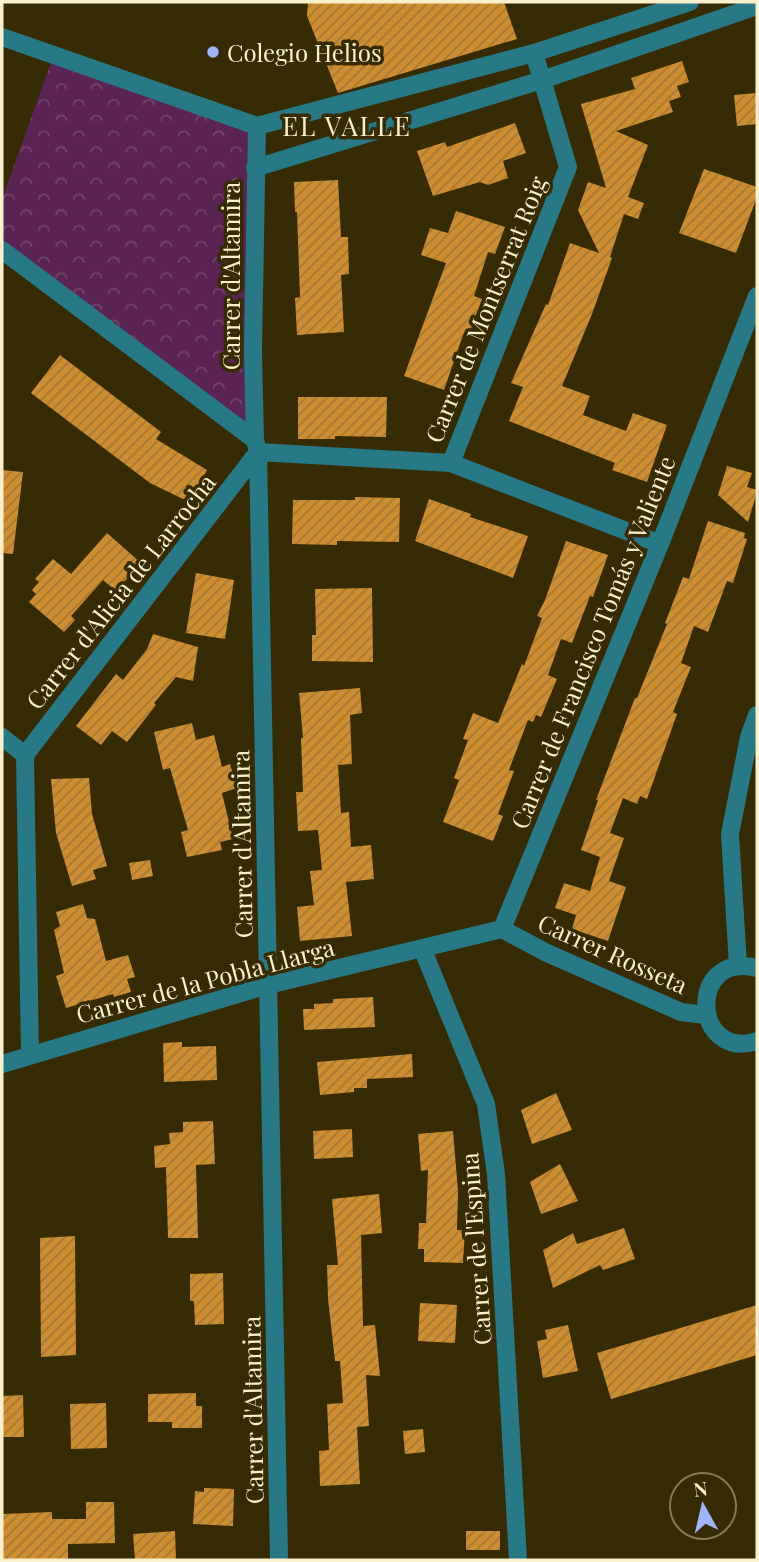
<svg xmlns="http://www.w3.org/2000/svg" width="759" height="1562" font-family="'Playfair Display',serif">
<defs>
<pattern id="park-crowns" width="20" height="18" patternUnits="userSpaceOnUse" patternTransform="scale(1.75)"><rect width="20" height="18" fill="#5b2454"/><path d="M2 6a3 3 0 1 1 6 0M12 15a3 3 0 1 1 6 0" fill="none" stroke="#73446b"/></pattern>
<pattern id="building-hatch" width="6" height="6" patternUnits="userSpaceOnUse" patternTransform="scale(1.75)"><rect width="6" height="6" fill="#cd8e31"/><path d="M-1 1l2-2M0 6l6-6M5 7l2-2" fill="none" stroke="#a67935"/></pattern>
</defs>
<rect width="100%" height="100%" fill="#362b02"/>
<path fill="url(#park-crowns)" d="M54 54 257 126 255 440 2 250V199Z"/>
<path fill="url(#building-hatch)" d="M308 2H504L517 39 338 93 307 16Z
M682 61 689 82 677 86 681 97 669 101 673 112 616 131 648 145 628 197 644 203 638 219 624 214 610 257 612 258 592 314 562 386 590 396 583 415 626 431 633 413 667 425 647 482 612 470 615 463 509 421 523 387 511 383 546 304 548 305 570 243 599 253 578 210 588 182 606 188 581 104 635 89 631 78Z
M757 93V124L737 126 734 95Z
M515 123 526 153 503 161 508 178 488 185 480 182 433 196 417 151 445 142 447 147Z
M704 169 757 187V197L736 253 679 233Z
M338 180 341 237H348L349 274 341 275 344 332 297 335 295 298 300 297 297 212H295L294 182Z
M456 211 505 227 495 254 488 252 474 296 482 299 468 337 463 335 444 390 404 376 446 263 421 255 430 228 448 233Z
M60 355 161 432 156 439 207 470 192 497 183 499 150 483 31 393Z
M298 397H387L386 437 335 436V439H298Z
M727 466 752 473 747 487 757 490V492L748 522 718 495Z
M2 470 23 472 13 554 2 553Z
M355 497 400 498 399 542 337 541V545L292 544 293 500H355Z
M429 499 471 514 470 517 528 536 513 578 415 541Z
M708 521 745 533 744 538 747 539 733 583 727 581 708 632 694 626 681 663 691 667 673 712 677 714 647 799 640 796 637 804 623 798 610 833 624 838 609 881 626 887 608 941 572 929 576 915 555 908 564 883 590 891 600 857 581 850 598 800H596L635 698H637L667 624 665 623 683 577 689 579Z
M107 533 141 563 116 591 103 580 71 616 75 620 64 632 29 602 36 594 32 590 39 582 35 579 53 559 71 574Z
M566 541 608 555 593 597 590 596 572 643 561 639 548 675 557 679 541 717 536 715 533 722 528 720 509 770 514 771 498 814 503 816 493 841 443 822 459 780 454 778 468 740 463 739 473 713 498 723 522 664 524 666 542 618 537 616 545 600Z
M196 573 234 580 225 639 186 633Z
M372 588 373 662 312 661V635H316L315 589Z
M153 634 198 647 193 681 176 677 154 703 156 705 127 742 112 731 101 745 76 726 116 674 123 680 147 649Z
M360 688 362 713 350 715 352 764 338 765 341 813 349 812 351 847 371 845 374 879 346 882 352 936 300 941 297 907 314 905 310 871 322 870 318 830 298 831 296 792H303L301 738H303L299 693Z
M192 723 196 740 214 735 222 767 230 764 237 788 222 793 233 839 220 842 222 850 187 857 181 832 188 830 170 768 163 770 154 732Z
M89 778 92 814 107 866 93 870 96 879 72 886 56 833 51 779Z
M150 860 153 876 132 880 129 863Z
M83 904 87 918 95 919 106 961 128 955 135 977 127 979 131 992 114 997 113 994 66 1008 56 976 64 973 54 930 60 926 56 912Z
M373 997 375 1027 304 1030 303 1009H314V1004L333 1003V999Z
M182 1042V1047L216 1046 217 1080 164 1082 163 1043Z
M412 1054 413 1077 367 1079V1088H354V1092L320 1095 317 1062Z
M556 1093 572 1130 532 1144 521 1110Z
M213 1121 215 1164 196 1165 198 1238H168L166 1167 155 1168 154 1146 170 1144 169 1133 183 1132V1122Z
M352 1129 353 1157 314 1159 313 1131Z
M453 1131 458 1191 457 1230H465L463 1263 424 1262V1249H418L419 1223H426L428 1170 421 1171 418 1134Z
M560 1164 578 1201 541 1214 530 1182Z
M379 1194 382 1233 361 1235 363 1326 375 1325 380 1376 366 1375 369 1426 357 1427 360 1484 320 1486 319 1451 329 1450 327 1404 343 1403 340 1361H335L328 1299 327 1265H338L332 1199Z
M624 1228 635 1259 603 1270 600 1265 553 1288 543 1250 573 1233 577 1244Z
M75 1236 76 1355 41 1357 40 1238Z
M223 1273 224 1324 195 1325 194 1301H190V1274Z
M420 1303 457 1305 455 1343 418 1341Z
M757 1305V1355L611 1399 597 1353Z
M568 1325 578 1371 543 1378 537 1341 547 1339 545 1330Z
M196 1393V1406H202V1428H172V1422H148V1394Z
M23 1395 24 1437H2V1396Z
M106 1403 107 1448 71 1449 70 1404Z
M423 1429 425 1452 405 1454 403 1431Z
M204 1488 234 1489 233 1526 193 1524 195 1491 204 1492Z
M86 1502H114L115 1543 68 1544V1560H2V1514L52 1512V1519H86Z
M175 1531 176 1560H135L133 1534Z
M466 1531H500V1550H466Z"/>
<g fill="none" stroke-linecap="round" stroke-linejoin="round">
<path stroke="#277988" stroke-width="18" d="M2 37 257 126 534 53 690 2
M257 126 253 350 255 440 258 452 279 1560
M255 168 542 80 757 6
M2 250 255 440
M258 452 451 463 660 544
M451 463 568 167 534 53
M2 737 25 755
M502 929 660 544 757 296
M502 929 547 953 681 1012 705 1015
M422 948 486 1104 496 1174 518 1560
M738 966 730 834 749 737 757 715
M757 968C687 950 692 1062 757 1041
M30 1055 25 755 258 452
M2 1064 268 985 502 929"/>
</g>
<circle fill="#a0b3fd" stroke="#362b02" stroke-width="2.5" cx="213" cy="52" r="7"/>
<g text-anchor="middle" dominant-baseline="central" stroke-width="7" stroke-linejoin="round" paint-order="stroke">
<g font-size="24" fill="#fbf0cc" stroke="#362b02" text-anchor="start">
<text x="227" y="52">Colegio Helios</text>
</g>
<g font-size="24" fill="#fbf0cc" stroke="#362b02">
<text transform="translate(230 276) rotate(-90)">Carrer d'Altamira</text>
<text transform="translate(485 309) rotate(-68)">Carrer de Montserrat Roig</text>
<text transform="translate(120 591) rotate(-52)">Carrer d'Alicia de Larrocha</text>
<text transform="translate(592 642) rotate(-68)">Carrer de Francisco Tomás y Valiente</text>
<text transform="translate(241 844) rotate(-91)">Carrer d'Altamira</text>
<text transform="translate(613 953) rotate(24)">Carrer Rosseta</text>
<text transform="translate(205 980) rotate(-15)">Carrer de la Pobla Llarga</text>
<text transform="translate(475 1249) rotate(-94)">Carrer de l'Espina</text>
<text transform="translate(252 1410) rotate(-91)">Carrer d'Altamira</text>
</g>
<g font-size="26" letter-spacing="2" fill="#fbf0cc" stroke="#362b02">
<text x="347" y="125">EL VALLE</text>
</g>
</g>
<rect width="759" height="1562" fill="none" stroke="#fbf0cc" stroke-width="7"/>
<g transform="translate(703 1506) rotate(352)"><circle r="33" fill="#362b02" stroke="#857a53" stroke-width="2"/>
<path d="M0-5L12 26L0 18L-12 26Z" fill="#a0b3fd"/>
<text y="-10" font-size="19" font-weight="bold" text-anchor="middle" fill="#fbf0cc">N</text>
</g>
</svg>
